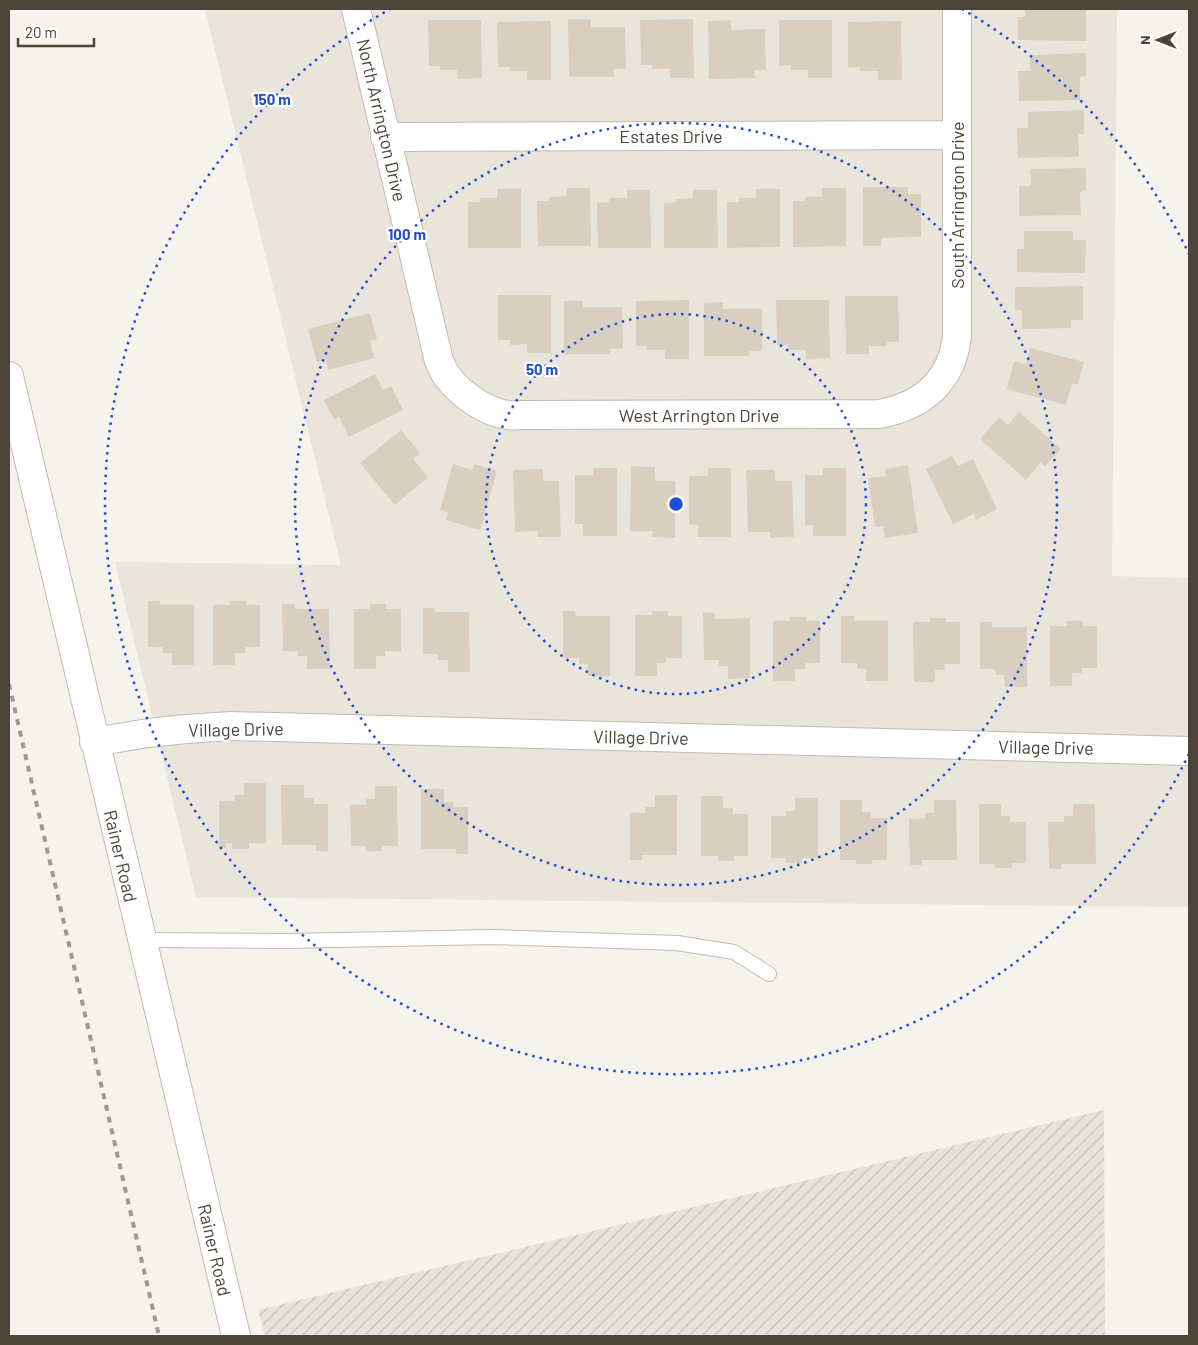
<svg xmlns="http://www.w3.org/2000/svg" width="1198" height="1345" font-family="Barlow,sans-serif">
<defs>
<pattern id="industrial-furrows" width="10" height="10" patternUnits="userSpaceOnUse" patternTransform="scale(1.25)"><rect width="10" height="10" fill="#e6e2dd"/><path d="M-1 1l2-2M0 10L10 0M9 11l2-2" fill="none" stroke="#c7c3be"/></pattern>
</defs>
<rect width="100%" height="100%" fill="#f6f3ec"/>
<path fill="#eae5da" d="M205 9H1117L1112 576 1189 578V907L196 897 115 562 341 565Z"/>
<path fill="url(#industrial-furrows)" d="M1104 1110 1105 1336H265L258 1310Z"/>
<path fill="#d8cfc1" d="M1025 9H1086V41L1018 40V17H1025Z
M568 19H591V27H625L626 69H614V77H569Z
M693 19 694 78H670V69H652V65H641L640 20Z
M428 20H481L482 78 458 79 457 70H440V66H429Z
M731 20V30L765 29 766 70H754L755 78 709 79 708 21Z
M779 20H832V78H808V70H791V65L779 66Z
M551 21V80H527V71H509V67H498L497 22Z
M901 21 902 80H878V71H860V67H848V22Z
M1086 53V76L1080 77V100L1019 101 1018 71H1030V55Z
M1084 110V134H1078L1079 157 1018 158 1017 128H1028V112Z
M1086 168V191L1080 192 1081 215 1019 216V186H1031L1030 169Z
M863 187H908V194H921V237L881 238V246H863Z
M567 188H590L591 246H538L537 201H549V197L567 196Z
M822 188H846V246L793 247V201H805V197H822Z
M497 189H521V248H468V202H480V198H497Z
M756 189H780V247L727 248V202H739V198H756Z
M627 190H650L651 248H598L597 203 609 202V198H627Z
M693 190H717L718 248H664V203L676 202V199L693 198Z
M1024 231H1073V240H1086L1085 273 1017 272V249H1024Z
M1083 286V320H1071V328L1022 329V310H1015V287Z
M498 295H551V353H527V344L510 345V340H498Z
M845 296H898L899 342H887V346H869V354H846Z
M689 300V359H665V350H647V346H636V301Z
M776 300H829L830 358 806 359V350H788V345H777Z
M564 301H583V307H622L623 349H610V354H564Z
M723 302V309H762V351H749V356H704V303Z
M370 313 377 339 370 341 374 358 328 370 326 360 317 362 308 329Z
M1030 348 1084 362 1078 385 1072 383 1066 405 1007 389 1014 361 1026 364Z
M375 374 383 390 391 386 403 410 349 437 339 417 334 420 324 400Z
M1019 412 1061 449 1045 466 1041 462 1026 480 980 439 999 417 1008 425Z
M401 430 420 453 413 459 428 477 395 505 360 463Z
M952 456 958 466 973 459 997 509 976 520 974 514 953 524 926 469Z
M453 464 472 470 474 464 497 471 480 530 446 520 448 513 440 510Z
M908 465 918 533 885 538 883 526 875 527 868 478 886 476 885 469Z
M631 466 655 467V481H675V538L652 537 653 531H630Z
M593 468H617V536H583V524H575V475H593Z
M708 468H731V537H698V525H689V476H708Z
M823 468H846V536H813V525H805V475H823Z
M543 469V481H559L561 537H538V531L515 532 513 470Z
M746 470H775V481H792L794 537 770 538V532H748Z
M148 601H160V605H194V665H172V653H163V647H148Z
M229 601H246V605H260V647H245V653H235V665H213V605H229Z
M282 604H295V609H329L330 669H307V656H298V651H283Z
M370 604H386V609H401V651H385V656H376V669H354V609H370Z
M423 608H435V612H469L470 672H448V660H438V654H423Z
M563 611H575L576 616H610V676H588V664H579V658H563Z
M652 611H668V616H682V658H666V663H657V676H635V615H652Z
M703 613H715V619L750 618V678L728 679V666H719V660H704Z
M841 616H854V621H888V681H866V669H857V663H841Z
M789 617H806V621H820V663H805V669H795V681H773V621H790Z
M930 618H946V622H960V664H944L945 670H935V682H914L913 622H930Z
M1067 621H1083V626H1097V668H1082V673H1072V686H1050V626H1067Z
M980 622H992V627H1027V687H1005L1004 675H996L995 669H980Z
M244 783H266V843H249V849H232V843H226V848H219V801H235V795H244Z
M281 785H304V798H314V804H328V851H316V845H282Z
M375 786H397L398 846H382V851H366V846H351L350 805H366V799H375Z
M421 789H444V802H453V807H468V854H456V849H421Z
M655 795H677V855H642V860H630V813H645V807H655Z
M701 796H723V808H733V814H748V856H734V861H718V856H701Z
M795 798H818V858H802V863H786V858H771V816H786V811H795Z
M840 800H862V812H871V818H887V860H872V864H856V860H840Z
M934 800H956L957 860H922V865H910L909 819 925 818V813H934Z
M979 804H1001V816H1010V822H1026V863H1012V868H995V864H979Z
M1073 804H1095L1096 864H1061V869H1049L1048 822H1064V816H1073Z"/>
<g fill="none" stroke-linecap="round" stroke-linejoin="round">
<defs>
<path id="service" d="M141 940 286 941 492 937 677 943 734 952 769 974"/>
<path id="minor" d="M356 9 439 361C442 366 443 371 446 375 460 394 485 412 508 415 513 416 518 415 524 415L879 414C923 406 952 381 957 336V9
M385 137 957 135
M9 376 236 1336
M94 742 148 733 186 729 231 726 1189 751"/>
</defs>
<use href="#service" stroke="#c2bbae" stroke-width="16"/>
<use href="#minor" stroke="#c2bbae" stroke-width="30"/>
<use href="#service" stroke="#fff" stroke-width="14"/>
<use href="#minor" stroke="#fff" stroke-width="28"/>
<path stroke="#9a9a9a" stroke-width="4" stroke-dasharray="6 6" stroke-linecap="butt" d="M9 684 159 1336"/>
</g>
<g fill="none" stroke="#1d4ed8" stroke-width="2.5" stroke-dasharray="2.5 5">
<circle cx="676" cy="504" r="190"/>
<circle cx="676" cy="504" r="381"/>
<path d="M1189 754A571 571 0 1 1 390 9M962 9A571 571 0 0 1 1189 254"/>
</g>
<g text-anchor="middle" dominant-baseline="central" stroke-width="4.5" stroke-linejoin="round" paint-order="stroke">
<g font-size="18" fill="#4b4439" stroke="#fff">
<text transform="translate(382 120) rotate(77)">North Arrington Drive</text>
<text x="671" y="136">Estates Drive</text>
<text transform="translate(957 205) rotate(-90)">South Arrington Drive</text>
<text x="699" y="415">West Arrington Drive</text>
<text transform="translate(236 729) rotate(-1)">Village Drive</text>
<text transform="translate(641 737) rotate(1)">Village Drive</text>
<text transform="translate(1046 747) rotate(1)">Village Drive</text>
<text transform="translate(121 856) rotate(77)">Rainer Road</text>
<text transform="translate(215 1250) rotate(77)">Rainer Road</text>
</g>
</g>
<circle cx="676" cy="504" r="8" fill="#1d4ed8" stroke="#fff" stroke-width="2.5"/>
<g font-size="15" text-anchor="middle" font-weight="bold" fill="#1d4ed8" stroke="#fff" stroke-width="4.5" stroke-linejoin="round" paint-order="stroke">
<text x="272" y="105">150 m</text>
<text x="407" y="240">100 m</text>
<text x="542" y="375">50 m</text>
</g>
<rect width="1198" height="1345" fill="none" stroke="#4b4439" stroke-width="20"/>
<g transform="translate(1158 40) rotate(270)" stroke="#ffffff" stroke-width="4" paint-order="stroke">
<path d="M0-4L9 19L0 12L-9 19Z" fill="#4b4439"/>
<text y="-8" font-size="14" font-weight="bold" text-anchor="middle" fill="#4b4439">N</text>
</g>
<path d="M18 38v8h76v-8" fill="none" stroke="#4b4439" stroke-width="2.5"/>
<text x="25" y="38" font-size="15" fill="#4b4439" stroke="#ffffff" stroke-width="4" paint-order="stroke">20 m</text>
</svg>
